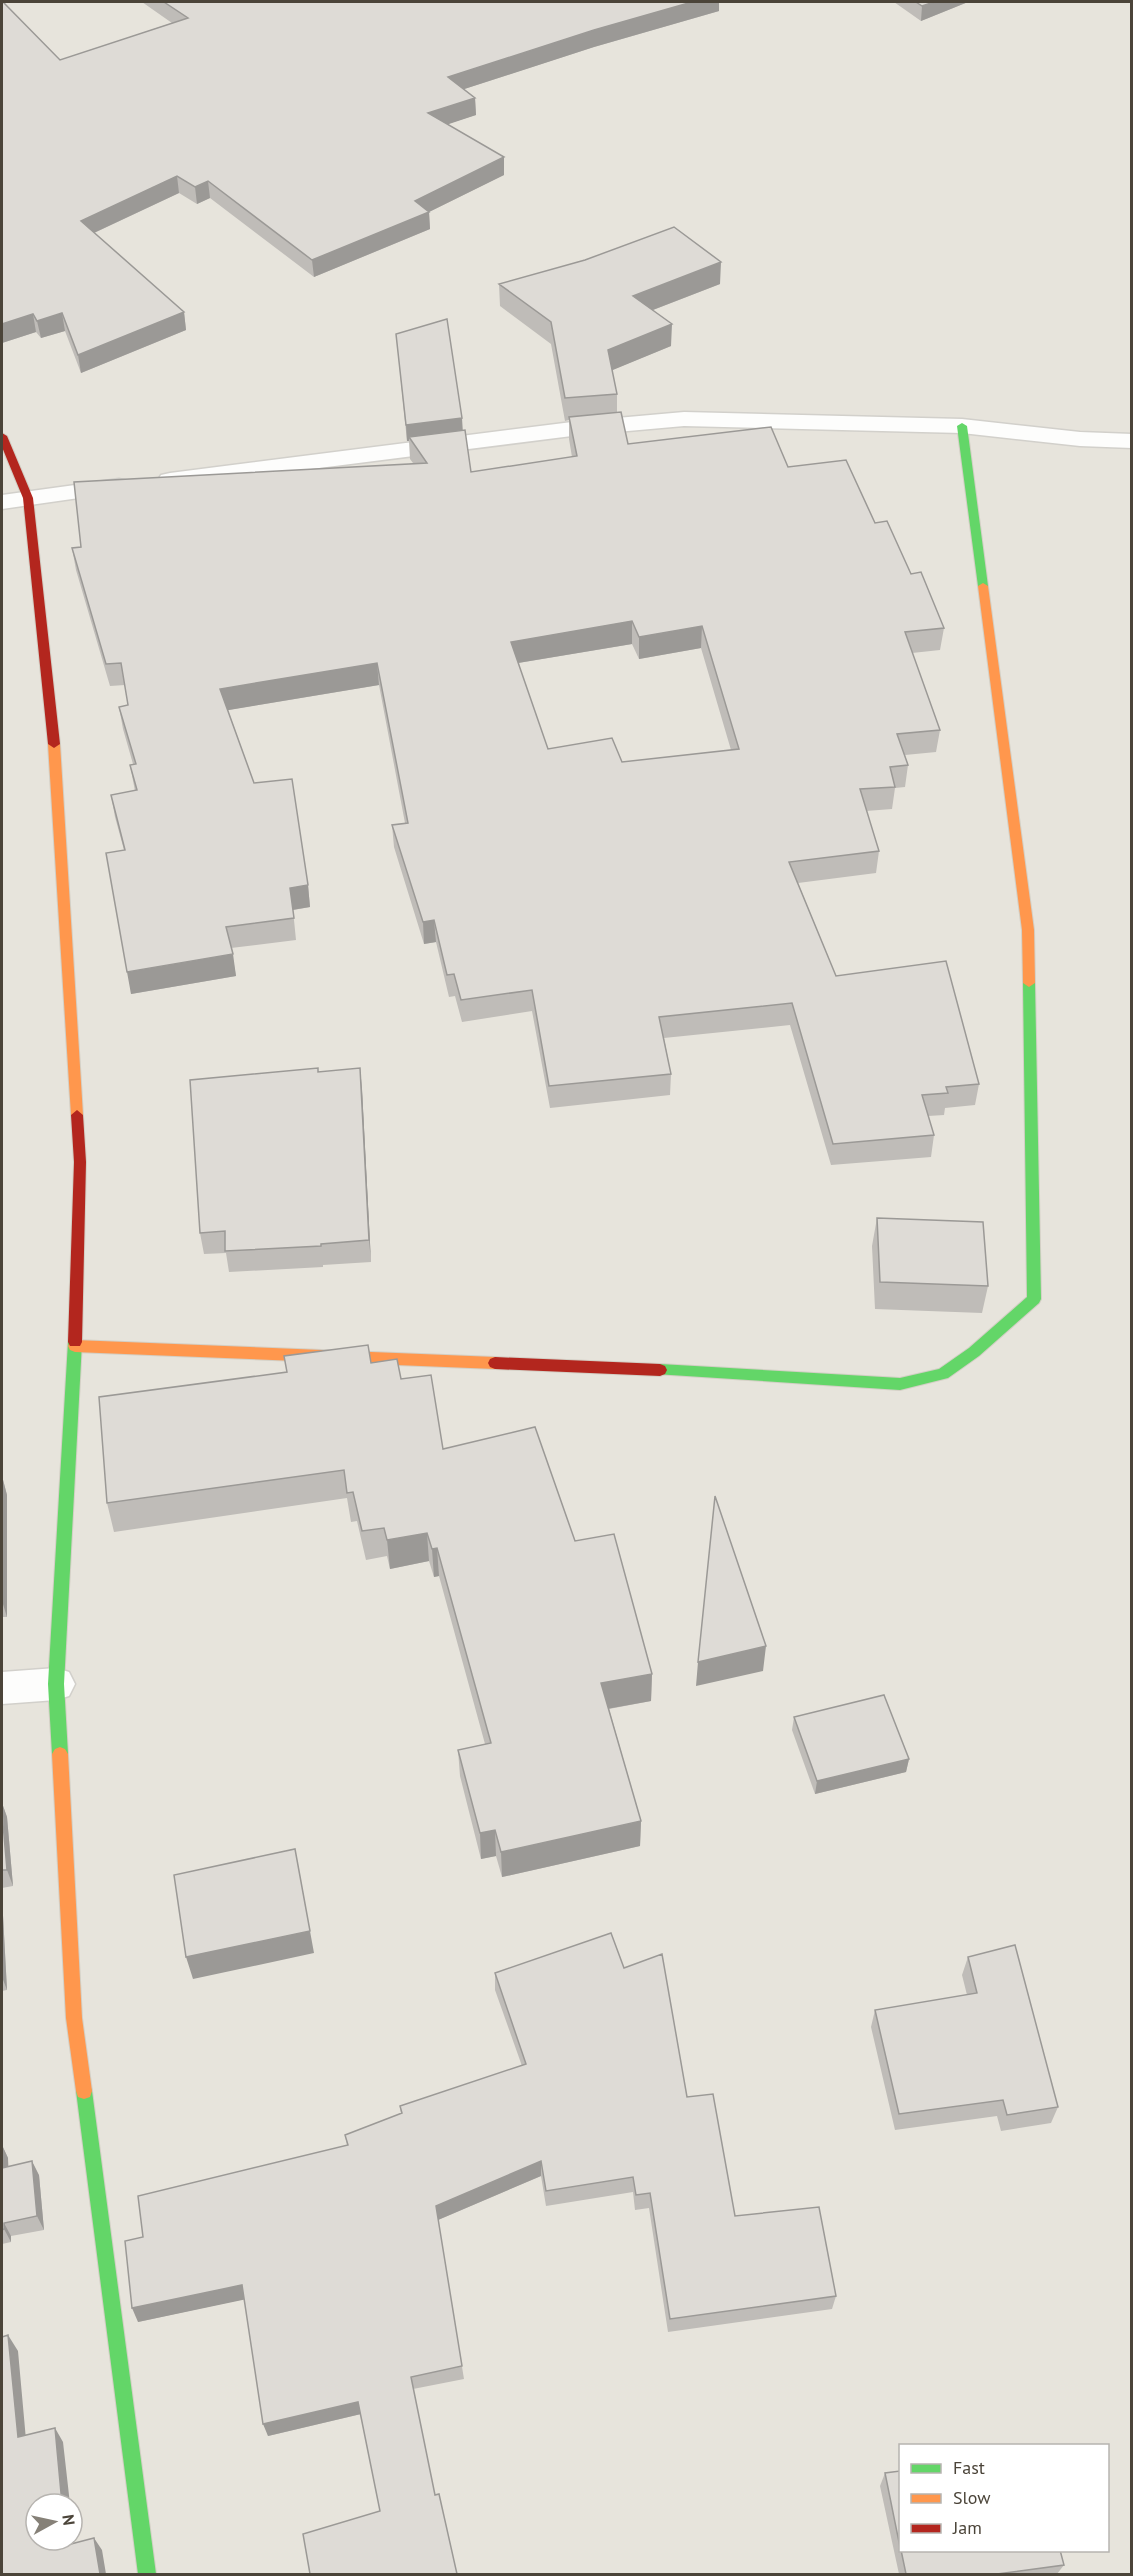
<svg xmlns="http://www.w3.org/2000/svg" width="1133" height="2576" font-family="'PT Sans',sans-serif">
<rect width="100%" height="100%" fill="#f4f2ee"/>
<path fill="#e7e4dc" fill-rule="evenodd" d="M2 2H1131V2574H2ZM900 2446H1108V2550H900ZM36 2504H72V2540H36Z"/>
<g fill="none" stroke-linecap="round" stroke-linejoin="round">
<defs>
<path id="street" d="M684 412 962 419 1080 432 1132 434V448L1080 446 962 433 684 426 572 436 170 487 161 485 158 480 161 475 170 473 572 422Z
M119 479 128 481 131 486 128 491 2 509V495Z
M56 1668 69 1672 75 1684 69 1696 56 1700 2 1704V1672Z"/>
<path id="fast" d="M962 423 967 426 988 586 983 589 978 586 957 426Z
M1029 979 1035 983 1041 1299 1039 1303 979 1356 948 1378 900 1390 655 1374 653 1370 655 1366 660 1364 900 1378 939 1369 969 1348 1027 1297 1023 983Z
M75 1337 80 1338 82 1342 64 1684 68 1754 65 1759 60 1761 55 1759 52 1754 48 1684 68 1342 70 1338Z
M84 2083 90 2085 92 2091 156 2574H138L76 2091 78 2085Z"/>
<path id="slow" d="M983 583 988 586 1034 930 1035 983 1029 987 1023 983 1022 930 978 586Z
M54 740 60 744 83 1115 77 1120 71 1115 48 744Z
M75 1340 495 1357 500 1359 502 1363 500 1367 495 1369 75 1352 70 1350 68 1346 70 1342Z
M60 1747 65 1749 68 1754 82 2018 92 2091 90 2097 84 2099 78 2097 76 2091 66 2018 52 1754 55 1749Z"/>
<path id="jam" d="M2 433 7 436 33 498 60 744 54 748 48 744 23 498 2 447Z
M77 1110 83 1115 86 1162 82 1342 80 1346H70L68 1342 74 1162 71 1115Z
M495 1357 660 1364 665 1366 667 1370 665 1374 660 1376 495 1369 490 1367 488 1363 490 1359Z"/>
</defs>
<use href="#street" stroke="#d2d0cb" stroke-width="3"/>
<use href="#fast" stroke="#d3cfc5" stroke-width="2"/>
<use href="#slow" stroke="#d3cfc5" stroke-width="2"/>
<use href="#jam" stroke="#d3cfc5" stroke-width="2"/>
<use href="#street" fill="#fdfdfc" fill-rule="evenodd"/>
<use href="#fast" fill="#63d668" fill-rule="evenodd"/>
<use href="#slow" fill="#ff974d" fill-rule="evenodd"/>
<use href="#jam" fill="#b3261e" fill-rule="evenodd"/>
</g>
<path fill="#bfbcb8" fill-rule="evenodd" d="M2 2 60 60 172 23 142 2H719V11L594 47 464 89 475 98 476 115 447 124 504 175 429 212 430 229 314 277 210 198 197 204 179 193 94 233 184 312 186 330 81 373 65 331 41 338 36 332 2 343Z
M894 2H968L921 21Z
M499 284H720L653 310 671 346 612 370 617 394V412L628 444 788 467 875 523 911 574 944 628 940 650 912 653 940 730 936 752 905 755 908 765 905 787 895 788 892 809 866 811 879 851 876 873 798 883 836 976 979 1084 975 1105 945 1108 944 1115 928 1116 934 1135 931 1157 831 1165 790 1025 664 1038 671 1074 670 1095 550 1108 532 1011 462 1022 455 996 449 997 436 942 424 944 394 847 392 825 405 823 379 685 228 710 254 783 308 885 310 907 293 910 296 940 231 948 236 976 131 994 124 850 115 817 111 795 135 791 130 765 133 764 123 729 119 707 128 705 125 685 110 686 76 570 72 548 81 547 413 463 410 459 409 441H407L396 334 462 430 471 472 572 457 569 439V420L565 421 551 344 500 306ZM632 644 639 659 701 648 731 750 622 762 548 749 518 663Z
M318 1072 362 1089 371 1262 323 1265V1267L229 1272 226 1253 204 1254 200 1233Z
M877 1218 988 1286 982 1313 875 1309 872 1246Z
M371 1363 401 1379 443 1449 575 1541 652 1674 651 1701 609 1709 641 1821 640 1846 502 1877 496 1856 481 1859 460 1776 458 1750 485 1744 439 1576 434 1577 429 1561 390 1569 387 1556 366 1560 357 1521 351 1522 347 1498 114 1532 107 1503Z
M2 1476 7 1495V1617H2Z
M794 1717 909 1759 906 1772 815 1794 792 1730Z
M2 1803 7 1817 13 1886 2 1888Z
M2 1897 7 1990 2 1991Z
M968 1957 1058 2107 1051 2123 1001 2131 997 2116 895 2130 871 2027 875 2010 967 1995 962 1975Z
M624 1968 687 2097 735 2216 836 2296 832 2309 668 2332 649 2208 635 2210 633 2192 546 2206 541 2176 438 2220 464 2379 413 2389 380 2511 361 2414 268 2436 244 2299 138 2322 143 2237 347 2145 345 2135 401 2114 400 2106 522 2066 495 1990V1973Z
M2 2145 8 2158V2167L39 2175 44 2230 11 2236V2242L2 2244Z
M900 2471V2550H1060L1064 2565 1057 2574H899L880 2486 885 2473Z"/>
<path fill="#9b9996" d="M692 2H719V11L594 47 449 94 448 77 594 30Z
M934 2H968L921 21 922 6Z
M475 98 476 115 428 131V113Z
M504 157V175L429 212 430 229 314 277 312 260 415 201Z
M177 176 179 193 83 238 81 221Z
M208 181 210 198 197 204 195 187Z
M721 262 720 284 632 318 633 296Z
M184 312 186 330 81 373 78 355Z
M62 313 65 331 41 338 37 321Z
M33 314 36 332 2 343V324Z
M672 324 671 346 608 372V350Z
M462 418 463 434 409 437V441H407L406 425Z
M632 621V644L512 664 511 642Z
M702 626 701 648 639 659V637Z
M377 663 379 685 223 711 220 689Z
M308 885 310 907 292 910 290 888Z
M434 920 436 942 424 944 423 922Z
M233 954 236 976 131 994 127 972Z
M360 1068 362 1089 371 1262 369 1240Z
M2 1476 7 1495V1617L2 1601Z
M427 1533 429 1561 390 1569 387 1540Z
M437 1548 439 1576 434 1577 432 1549Z
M766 1646 763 1671 696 1686 698 1662Z
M652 1674 651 1701 601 1710V1683Z
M909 1759 906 1772 815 1794 817 1781Z
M2 1803 7 1817 13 1886 7 1870Z
M641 1821 640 1846 502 1877 501 1852Z
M495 1830 496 1856 481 1859 480 1833Z
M295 1849 314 1953 193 1979 186 1957Z
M2 1897 7 1990 2 1977Z
M2 2145 8 2158 9 2182 2 2168Z
M32 2161 39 2175 44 2230 37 2216Z
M541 2161V2176L438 2220 436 2206Z
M4 2223 11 2236V2242L4 2229Z
M242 2285 247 2299 138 2322 132 2308Z
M8 2335 18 2351 27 2451 18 2437Z
M358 2402 361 2414 268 2436 263 2424Z
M55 2428 63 2442 70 2504H62Z
M72 2526 75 2558 67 2545 66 2540H72Z
M94 2538 102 2550 106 2574H100Z"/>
<path fill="#dedbd6" stroke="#9b9996" stroke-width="1.5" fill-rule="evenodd" d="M2 2H3L60 60 188 18 164 2H692L594 30 448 77 475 98 428 113 504 157 415 201 429 212 312 260 208 181 195 187 177 176 81 221 184 312 78 355 62 313 37 321 33 314 2 324Z
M916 2H934L922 6Z
M674 227 721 262 633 296 672 324 608 350 617 394 565 398 551 322 499 284 585 260Z
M447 319 462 418 406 425 396 334Z
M621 412 628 444 771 427 788 467 846 460 875 523 887 521 911 574 921 572 944 628 905 632 940 730 897 734 908 765 890 767 895 787 860 789 879 851 789 862 836 976 946 961 979 1084 946 1087 948 1093 922 1095 934 1135 833 1144 792 1003 659 1017 671 1074 549 1086 532 990 461 1000 454 974 447 975 434 920 423 922 392 825 408 823 377 663 220 689 254 783 292 779 308 885 290 888 294 918 226 927 233 954 127 972 106 853 125 850 111 795 137 790 130 765 136 764 119 707 128 705 121 663 106 664 72 548 81 547 74 482 427 463 409 437 465 430 471 472 577 456 569 417ZM632 621 639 637 702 626 739 749 622 762 612 738 548 749 511 642Z
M318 1068V1072L360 1068 369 1240 321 1244V1246L225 1251V1231L200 1233 190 1080Z
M877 1218 983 1222 988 1286 880 1282Z
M368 1345 371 1363 397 1359 401 1379 431 1375 443 1449 535 1427 575 1541 614 1534 652 1674 601 1683 641 1821 501 1852 495 1830 480 1833 458 1750 491 1743 437 1548 432 1549 427 1533 387 1540 384 1528 362 1531 353 1492 347 1493 344 1470 107 1503 99 1397 287 1372 284 1356Z
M715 1496 766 1646 698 1662Z
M884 1695 909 1759 817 1781 794 1717Z
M2 1812 7 1870H2Z
M295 1849 310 1931 186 1957 174 1875Z
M611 1933 624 1968 662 1954 687 2097 713 2094 735 2216 819 2207 836 2296 670 2319 650 2193 636 2195 633 2177 546 2191 541 2161 436 2206 462 2366 411 2377 435 2495 439 2494 457 2574H310L303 2534 380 2511 358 2402 263 2424 242 2285 132 2308 125 2241 143 2237 138 2196 348 2145 345 2135 402 2113 400 2106 526 2064 495 1973Z
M1015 1945 1058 2107 1007 2115 1003 2100 899 2114 875 2010 977 1993 968 1957Z
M2 2159V2168L32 2161 37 2216 4 2223V2229L2 2230Z
M8 2335 18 2437 55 2428 62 2504H36V2540H66L67 2545 94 2538 100 2574H2V2337Z
M900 2471V2547L885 2473Z
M901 2550H1060L1064 2565 997 2574H906Z"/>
<rect width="1133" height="2576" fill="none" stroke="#4b4439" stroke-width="6"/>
<rect x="899" y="2444" width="210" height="108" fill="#ffffff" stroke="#b7b4b0" stroke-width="1.5"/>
<rect x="911" y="2464" width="30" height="9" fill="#63d668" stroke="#b7b4b0" stroke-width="1.5"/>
<text x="953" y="2474" font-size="18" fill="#4b4439">Fast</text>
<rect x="911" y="2494" width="30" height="9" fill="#ff974d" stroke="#b7b4b0" stroke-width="1.5"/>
<text x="953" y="2504" font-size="18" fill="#4b4439">Slow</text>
<rect x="911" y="2524" width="30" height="9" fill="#b3261e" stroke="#b7b4b0" stroke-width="1.5"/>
<text x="953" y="2534" font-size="18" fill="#4b4439">Jam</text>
<g transform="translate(54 2522) rotate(82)"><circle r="28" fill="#ffffff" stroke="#b7b4b0" stroke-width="1.5"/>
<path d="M0-4.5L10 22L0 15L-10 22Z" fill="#868178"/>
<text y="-9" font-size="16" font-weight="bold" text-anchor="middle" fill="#4b4439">N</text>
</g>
</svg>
